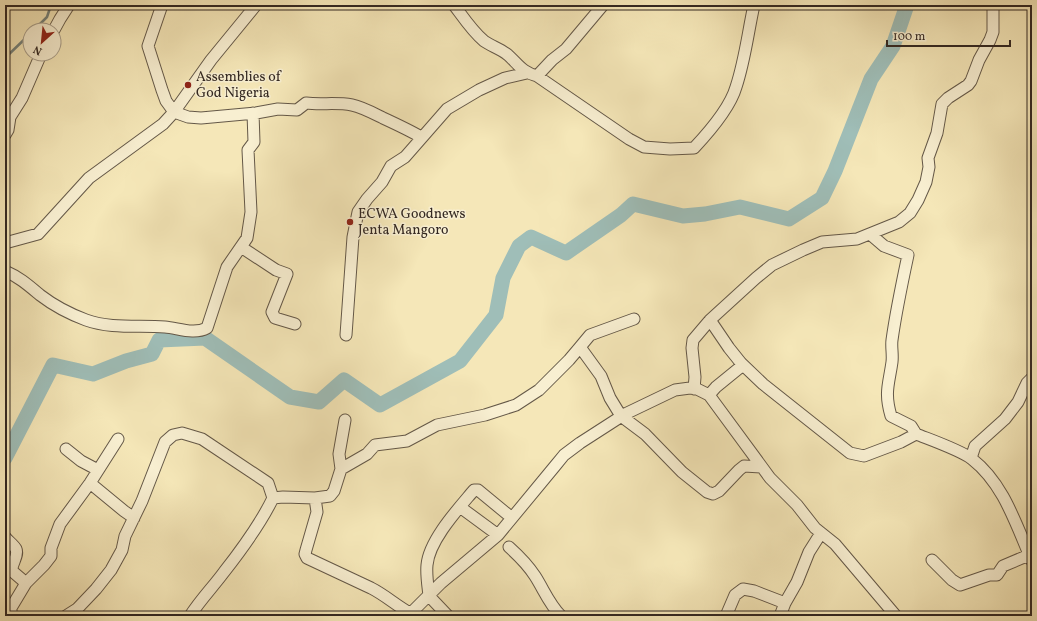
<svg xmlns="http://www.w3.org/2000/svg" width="1037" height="621" font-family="Vollkorn,serif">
<rect width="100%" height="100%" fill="#f5e7b8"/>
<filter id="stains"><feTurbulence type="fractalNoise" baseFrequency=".005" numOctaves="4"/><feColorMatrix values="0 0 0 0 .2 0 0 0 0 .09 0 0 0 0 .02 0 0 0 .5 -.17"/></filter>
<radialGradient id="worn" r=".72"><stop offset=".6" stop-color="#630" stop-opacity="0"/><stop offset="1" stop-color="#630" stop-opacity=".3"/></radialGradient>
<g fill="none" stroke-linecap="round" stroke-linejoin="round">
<path stroke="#74827c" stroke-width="2.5" d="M34 30 47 17 51 5
M5 58 30 34"/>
<path stroke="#9fbeb8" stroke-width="15" d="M5 458 53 365 93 374 126 361 152 354 159 340 205 338 290 397 319 402 344 380 380 405 460 361 496 315 503 278 519 246 531 237 566 253 621 215 633 204 683 216 705 214 740 207 789 219 822 198 835 171 871 79 893 46 907 5"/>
<defs>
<path id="minor" d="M162 5 148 46 162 90 166 101 174 112 188 117 201 118 256 113 278 109 297 110 306 103C321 105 336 102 352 105 362 107 373 113 383 118 396 124 409 130 421 137
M454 5C463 17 472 31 484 41 491 46 501 49 508 55 519 65 522 72 537 76L552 60 566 49 603 5
M54 30 60 19 69 5
M537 76 629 139 644 147 670 149 694 148C709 132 730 108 736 87 745 60 748 32 754 5
M5 135 8 130 10 117 22 98 41 54
M870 234 884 246 908 255C902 283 896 311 892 340 891 347 893 354 892 362 889 384 884 392 891 416L911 426 916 434
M5 243 38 234 89 178 163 124 174 112 211 60 256 5
M241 247 276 270 287 274 272 312 275 318 295 324
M5 271C19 277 28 285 40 295 53 305 70 314 86 320 111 329 139 325 165 327 178 328 194 335 207 328L227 267 247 238 251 212 248 150 254 142 253 113
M710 320 729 348 741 363 763 384 850 453 864 456 901 442 916 434C931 440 960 450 972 459 1004 484 1016 525 1032 561
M346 335 353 237 358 212 367 199 382 182 391 166 405 157 447 109 479 90 505 78 527 73
M580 347 590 335 634 319
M694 389 695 377 692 348 693 340 710 320 756 278 772 265 803 250 822 242 857 239 899 222 910 213 918 200 926 182 929 167 928 158 937 133 942 104 948 98 968 85 971 81 979 60 990 40 993 32V8
M709 395 716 387 743 365
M66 449 81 461 98 470
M971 458 975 446 1005 419 1018 402 1027 383 1032 378
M341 469 339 454 345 420
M90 483 124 511 134 518
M315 498 317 512 306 550 305 554 307 558C328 568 350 578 371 588 385 595 397 606 410 613
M460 507 498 535
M5 537C8 541 14 545 16 549 19 556 11 564 12 571L26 583
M509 547C519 556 528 565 535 576 544 590 549 604 561 616
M932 560 952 580 960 585 989 575H997L1003 566 1029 555
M11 616V608L26 583 44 565 51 556V548L60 524 90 483 118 439
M66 616 77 609 96 589 111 570 122 550 125 536 142 501 165 442 173 435 182 433 202 439 268 483 273 498
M190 616C200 600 213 587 224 572 242 549 260 525 273 498L283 497 315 498 330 496 334 491 341 469 367 454 375 445 407 441 437 425 485 415 516 405 539 390 569 360 580 347 601 376 610 398 621 416 645 434 682 472 707 492 713 494 719 491 739 470 744 466 761 467
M408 616 441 583 498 535 555 466 564 455 580 443 625 414 675 390 690 388 697 389 709 395 770 478 797 505 815 528 835 544 896 616
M448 616 429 596C428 586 426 575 427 565 429 540 459 508 474 490H478L512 518
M726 616 735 595 743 589 754 591 785 603
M780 616 785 603 797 582 809 552 821 533"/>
</defs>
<use href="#minor" stroke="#645848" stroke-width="13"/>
<use href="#minor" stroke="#f8efd1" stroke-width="11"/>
</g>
<g fill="#8f2418" stroke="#f8efd1" stroke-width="1.5">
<circle cx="188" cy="85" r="4"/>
<circle cx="350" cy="222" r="4"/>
</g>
<g text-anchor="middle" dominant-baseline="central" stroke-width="3" stroke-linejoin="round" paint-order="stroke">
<g font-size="14" fill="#332822" stroke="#f8efd1" text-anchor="start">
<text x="196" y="77">Assemblies of<tspan x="196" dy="16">God Nigeria</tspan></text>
<text x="358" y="214">ECWA Goodnews<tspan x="358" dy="16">Jenta Mangoro</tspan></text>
</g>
</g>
<rect width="1037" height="621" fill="none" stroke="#f5e7b8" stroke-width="20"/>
<rect x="6" y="6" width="1025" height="609" fill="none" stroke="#332822" stroke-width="2"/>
<rect x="10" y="10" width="1017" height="601" fill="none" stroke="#332822"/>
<g transform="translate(42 42) rotate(207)"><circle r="19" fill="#f8efd1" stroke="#a99f8b"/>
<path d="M0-3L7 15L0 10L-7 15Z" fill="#8f2418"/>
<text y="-6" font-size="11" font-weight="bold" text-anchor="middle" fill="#332822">N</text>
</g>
<path d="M887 40v6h123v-6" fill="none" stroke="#332822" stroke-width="2"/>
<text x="893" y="40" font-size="12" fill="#332822" stroke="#f8efd1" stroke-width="3" paint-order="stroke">100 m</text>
<rect width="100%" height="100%" filter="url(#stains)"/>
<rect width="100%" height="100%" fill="url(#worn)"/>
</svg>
